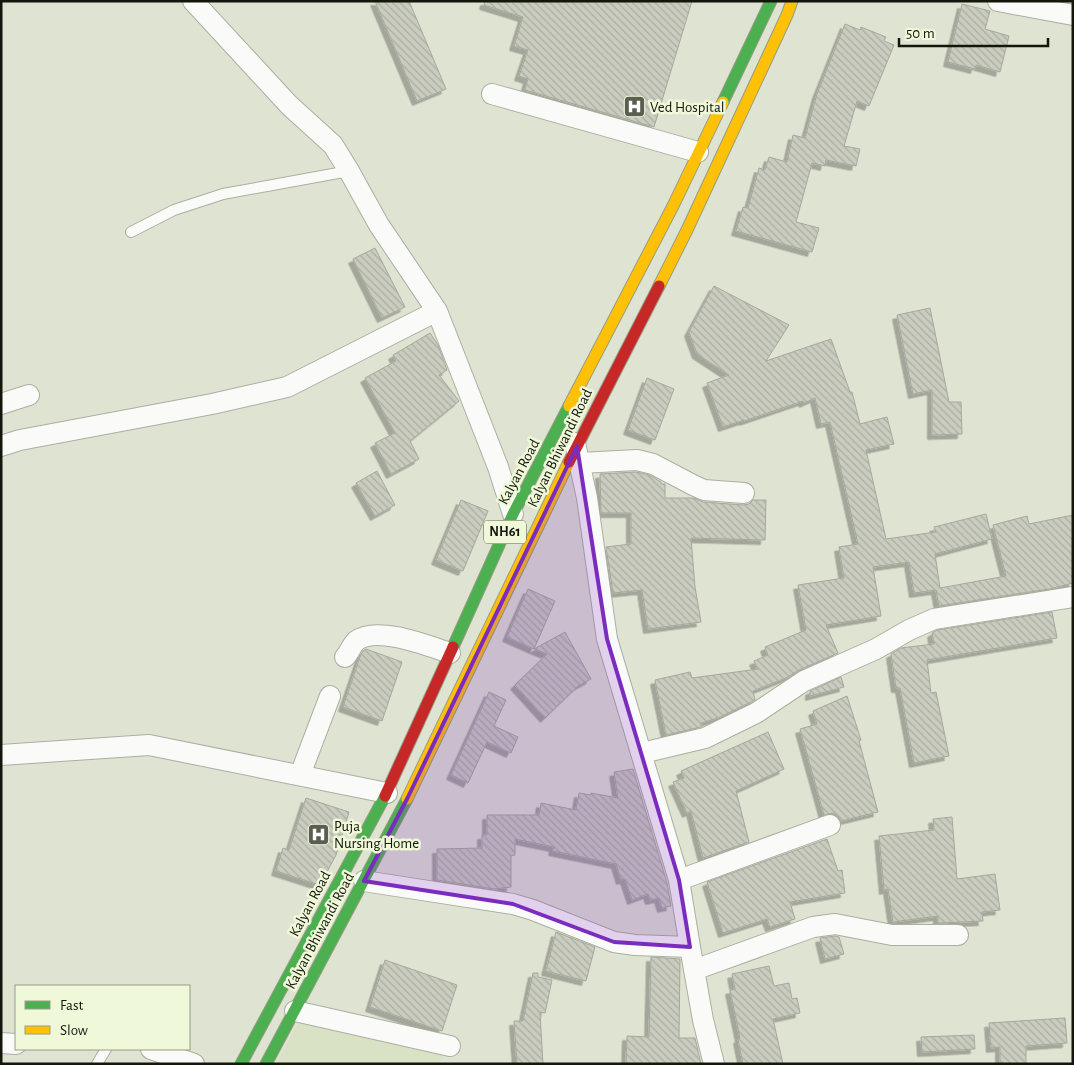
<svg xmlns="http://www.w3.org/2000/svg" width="1074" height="1065" font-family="'Alegreya Sans',sans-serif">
<defs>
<pattern id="building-back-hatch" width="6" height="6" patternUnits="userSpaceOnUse" patternTransform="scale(1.25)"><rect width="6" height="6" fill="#c9ccbf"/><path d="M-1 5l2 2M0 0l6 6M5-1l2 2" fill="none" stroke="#acaea3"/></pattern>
<filter id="shadow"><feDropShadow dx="-4.5" dy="4.5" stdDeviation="0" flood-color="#0004"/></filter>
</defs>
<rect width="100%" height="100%" fill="#dee3d2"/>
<path fill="#dae2c6" d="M300 1020 444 1052 441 1064H276Z"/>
<path fill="url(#building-back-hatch)" stroke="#a5a99c" filter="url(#shadow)" d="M375 1H409L446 89 417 101Z
M485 1H692L654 127 525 90 528 79 519 76 528 50 514 46 523 17 484 5Z
M962 4 990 11 985 29 1009 36 1000 72 976 65 975 69 948 62Z
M845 24 860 30 861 27 886 37 884 41 894 45 869 106 857 101 844 146 860 149 856 166 826 160 825 166 812 163 796 222 819 228 812 252 736 231 743 207 748 208 759 168 765 170 769 157 787 162 793 135 805 138 817 94Z
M375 248 405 307 382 318 353 259Z
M714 286 789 325 766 361 831 339 850 392H852L860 424 887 417 894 444 866 450 886 539 936 532 934 527 986 514 992 539 935 554 940 588 1006 576 993 525 1027 516 1029 524 1073 515V583L1049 589 939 606 936 590 914 593 909 562 873 567 881 616 826 625 838 653 799 670 788 677 753 691 755 700 718 718 701 723V727L666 735 655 680 690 672 692 678 758 669 754 661 768 655 765 647 806 630 798 585 844 578 839 547 858 544 830 422 821 424 815 398 804 403 803 401 744 421V420L723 427 707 383 729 375 697 354 689 332Z
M930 308 949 402H961L962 434 932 435V390L913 394 897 315Z
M430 333 438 345 447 370 439 375 459 401 410 441 419 459 391 474 375 443 395 433 365 378 396 361 393 355Z
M647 378 674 389 655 440 628 430Z
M377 471 395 505 375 516 356 483Z
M636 472 649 475 661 482V484H665V498H694L703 502 743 505 749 504 753 500H766L765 540 691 538 695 587 701 622 648 629 642 590 613 593 606 547 631 544V513H601L600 474Z
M461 500 488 511 463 571 436 560Z
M528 589 555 601 534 649 507 637Z
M1052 612 1057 638 927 660 931 693 936 692 949 756 914 763 900 688H896L891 654 901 648 934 644 932 633 937 630Z
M565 632 591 679 578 686 545 718 515 685 547 654 534 649Z
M366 649 402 662 382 721 343 707 360 657 363 651Z
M841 677 844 687 810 696V691Z
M489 692 506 700 494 726 518 737 511 753 487 742 468 783 451 775Z
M847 696 861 740 859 741 878 812 841 821 838 816 833 813 824 815 800 729 817 724 813 711Z
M768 732 784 769 736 791 749 842 703 858 691 811 687 813 673 782 684 778 681 771Z
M633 769 667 883 671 906 662 908 659 898 650 900 648 894 632 900 625 879 621 880 616 864 553 851 554 847 515 839V855L511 856V887L494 889 437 880V849L482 848V835H487V815H539L541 803 576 810 579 793 591 795V793L618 798 614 772Z
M306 798 349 812 336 855 320 885 276 871 283 848 289 850Z
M952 817 957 879 995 874 1000 910 982 912 983 921 938 923V916L893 922 888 889 884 890 879 836 934 830 933 819Z
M827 839 838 871 842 870 845 893 790 902 795 919 770 927 767 919 723 933 707 882Z
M556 932 595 947 586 981 546 971Z
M835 936 839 937 844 954 825 959 820 938Z
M651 957 680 959 679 1038H695L701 1064H626L627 1036 649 1037Z
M385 960 457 985 442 1031 370 1007Z
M769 966 774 986 789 983 792 999 797 998 800 1013 773 1019 783 1064H743L738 1039 740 1038 730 990 735 989 732 974Z
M533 973H538V977L552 980 545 1013 540 1012 543 1064H517L514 1021H523Z
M1065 1018 1067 1043 1026 1046V1064H1000V1047L991 1048 989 1023Z
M974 1035 975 1049 922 1052 921 1037Z"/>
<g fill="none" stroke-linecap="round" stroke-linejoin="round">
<defs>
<path id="lane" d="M131 232 174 210 223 194 349 171
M97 1064 106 1049"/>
<path id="street" d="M193 1 289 105 333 145 349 171 379 225 437 311 498 467 513 514
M998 1 1073 15
M492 94 698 152
M1 404 29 395
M575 443 587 498 607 639 679 880 690 947 703 1020 714 1064
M1 446 20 440 212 404 287 387 437 311
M580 463 637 460 653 464 693 485 704 490 744 493
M345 657C349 653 352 645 356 641 377 625 428 646 450 653
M642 753 705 738 756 713 804 681 876 649 909 630 934 619 1073 597
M1 755 149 745 387 793
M300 775 330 696
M679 880 830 825
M364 881 513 904 533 910 614 942 635 945 690 947
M694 970 813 927 835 924 892 935H958
M295 1011 450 1046
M1 1043 16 1044
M151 1049 194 1064"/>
<path id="fast" d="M723 102 771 1
M453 647 513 514 569 406
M241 1064 385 796
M266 1064 407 799"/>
<path id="slow" d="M659 286 687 230 787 15 792 1
M569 406 673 206 723 102
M407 799 569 462"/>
<path id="jam" d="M569 462 659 286
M385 796 453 647"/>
</defs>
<use href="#lane" stroke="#abafa2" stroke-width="12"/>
<use href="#street" stroke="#abafa2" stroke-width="22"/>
<use href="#fast" stroke="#979d83" stroke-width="13"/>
<use href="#slow" stroke="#979d83" stroke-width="13"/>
<use href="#jam" stroke="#979d83" stroke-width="13"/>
<use href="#lane" stroke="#fafbf8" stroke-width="10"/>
<use href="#street" stroke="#fafbf8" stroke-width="20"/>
<use href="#fast" stroke="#4caf50" stroke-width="11"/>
<use href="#slow" stroke="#ffc107" stroke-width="11"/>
<use href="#jam" stroke="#c62828" stroke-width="11"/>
</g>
<path fill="#7b2cbf" fill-opacity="0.2" stroke="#7b2cbf" stroke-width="4" stroke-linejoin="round" d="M577 446 607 639 679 880 690 947 614 942 513 904 364 881 408 797Z"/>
<defs>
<symbol id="hospital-square" viewBox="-11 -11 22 22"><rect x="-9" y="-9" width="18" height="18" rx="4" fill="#5a5e51" stroke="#eff8d8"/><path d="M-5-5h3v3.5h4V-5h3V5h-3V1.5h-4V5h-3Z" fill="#fff"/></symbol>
</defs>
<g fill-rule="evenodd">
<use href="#hospital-square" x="622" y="94" width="25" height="25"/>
<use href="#hospital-square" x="306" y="822" width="25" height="25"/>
</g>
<g text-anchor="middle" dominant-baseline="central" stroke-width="5" stroke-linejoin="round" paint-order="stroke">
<rect fill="#eff8d8" stroke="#555a48" stroke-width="1" x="484" y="520.5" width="42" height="23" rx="4"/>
<g font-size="14" font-weight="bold" fill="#13160b">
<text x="505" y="532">NH61</text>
</g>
<g font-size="15" fill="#13160b" stroke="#eff8d8" text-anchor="start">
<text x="650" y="107">Ved Hospital</text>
<text x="334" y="826">Puja<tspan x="334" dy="17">Nursing Home</tspan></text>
</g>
<g font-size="15" fill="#13160b" stroke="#eff8d8">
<text transform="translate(560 448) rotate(-64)">Kalyan Bhiwandi Road</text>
<text transform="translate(519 472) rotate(-62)">Kalyan Road</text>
<text transform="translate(310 904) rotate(-62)">Kalyan Road</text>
<text transform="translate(320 931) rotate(-62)">Kalyan Bhiwandi Road</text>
</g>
</g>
<rect width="1074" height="1065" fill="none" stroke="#13160b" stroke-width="5"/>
<rect x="15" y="985" width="175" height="65" fill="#eff8d8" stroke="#979e86"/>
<rect x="25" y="1001" width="25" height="8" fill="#4caf50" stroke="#979e86"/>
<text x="60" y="1010" font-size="15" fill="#13160b">Fast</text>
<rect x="25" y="1026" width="25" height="8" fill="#ffc107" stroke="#979e86"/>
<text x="60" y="1035" font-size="15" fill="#13160b">Slow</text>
<path d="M899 38v8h149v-8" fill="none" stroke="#13160b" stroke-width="2.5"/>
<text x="906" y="38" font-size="15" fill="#13160b" stroke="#eff8d8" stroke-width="4" paint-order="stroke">50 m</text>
</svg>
